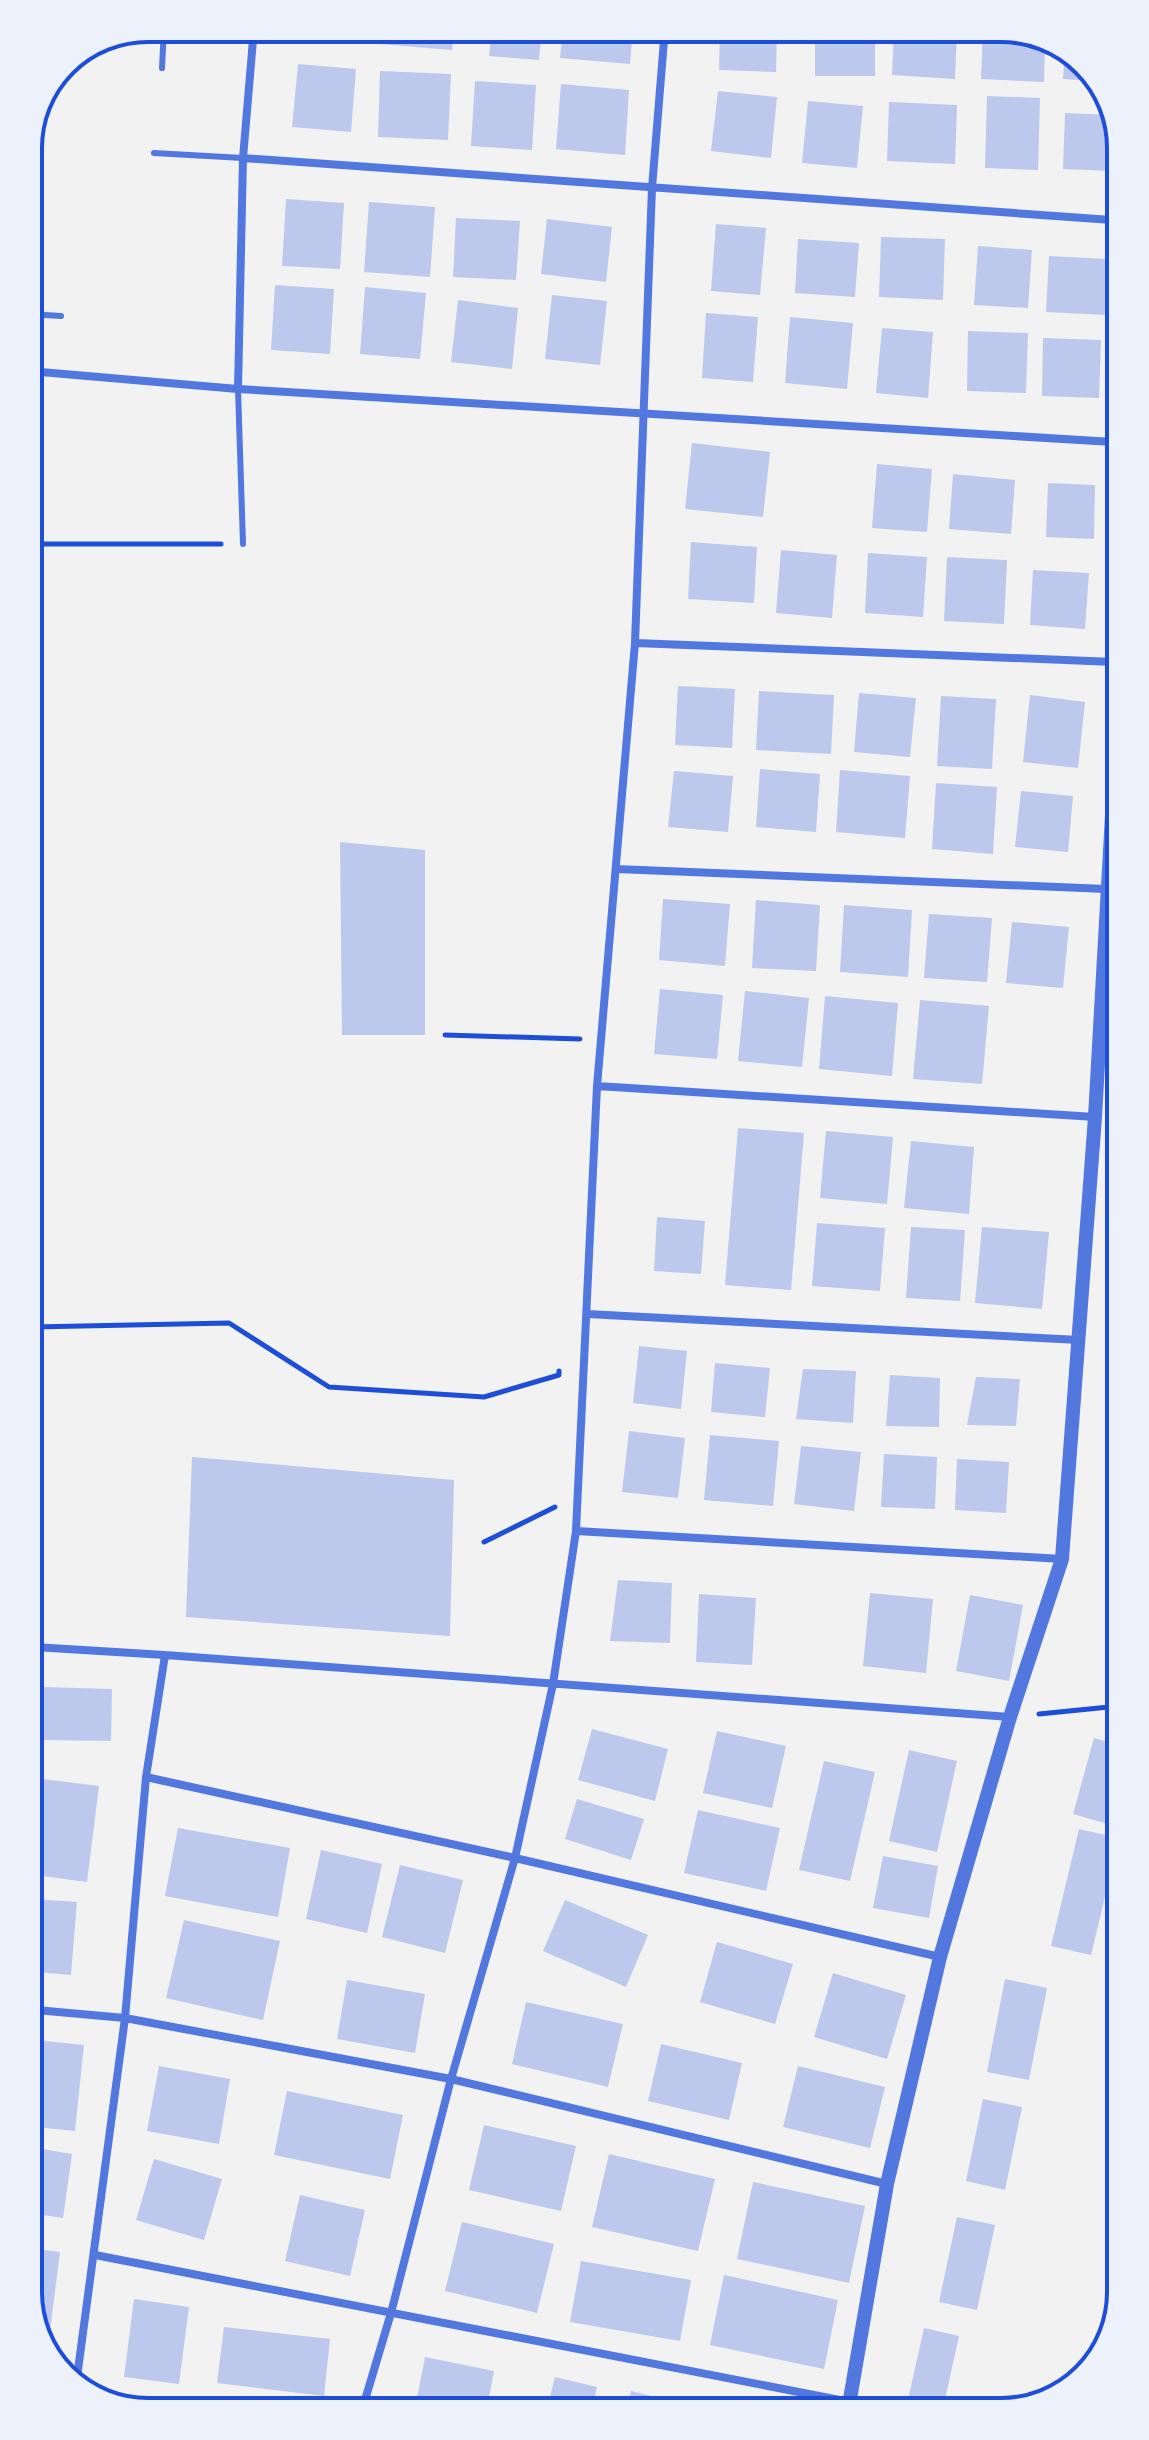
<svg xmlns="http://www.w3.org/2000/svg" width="1149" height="2440" font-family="Montserrat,sans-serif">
<rect width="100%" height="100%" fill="#f2f2f2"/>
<path fill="#bdc9ec" d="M296 28H359L358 44 295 39Z
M382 28H454L452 50 380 44Z
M492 28H542L539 60 489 56Z
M563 28H633L630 64 560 58Z
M720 28H777L776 72 719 70Z
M815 28H875V76H815Z
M894 28H957L955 79 892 75Z
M983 28H1009L1045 42 1044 82 981 79Z
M1065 50 1073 53 1095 81 1063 79Z
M298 64 356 69 351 132 292 127Z
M380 71 451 74 448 140 378 137Z
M475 81 536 85 532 150 471 146Z
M561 84 629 90 625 155 556 149Z
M718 91 777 97 771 158 711 151Z
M987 96 1040 98 1038 170 985 168Z
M808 101 863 106 857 168 802 163Z
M889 102 957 105 955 164 887 161Z
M1065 113 1112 115 1111 171 1063 169Z
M286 199 344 203 340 269 282 266Z
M369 202 435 207 430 277 364 272Z
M456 218 520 221 516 280 453 277Z
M547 219 612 227 606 282 541 274Z
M716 224 766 228 760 295 711 291Z
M881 237 945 239 943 300 879 297Z
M798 239 859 243 855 297 795 293Z
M978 246 1032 250 1028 308 974 305Z
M1049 256 1108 259 1106 315 1046 312Z
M275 285 334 289 330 354 271 350Z
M365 287 426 293 420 359 360 354Z
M552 295 607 301 600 365 545 359Z
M458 300 518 308 512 369 451 362Z
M706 313 758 317 753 382 702 378Z
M790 317 853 323 847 389 785 383Z
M882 328 933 332 928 398 876 393Z
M968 331 1028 333 1026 393 967 391Z
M1043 338 1101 340 1099 398 1042 396Z
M692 443 770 452 763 517 685 509Z
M877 464 932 469 927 532 872 528Z
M953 474 1015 480 1011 534 949 529Z
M1048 483 1095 485 1094 539 1046 537Z
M691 542 757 547 754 603 688 599Z
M781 550 837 555 832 618 776 613Z
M868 553 927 557 923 617 865 613Z
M947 557 1007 560 1004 624 944 621Z
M1033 570 1089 573 1085 629 1030 625Z
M678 686 735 689 732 748 675 745Z
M759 691 834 695 831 754 756 750Z
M859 693 916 698 910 757 854 752Z
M1030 695 1085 702 1078 768 1023 762Z
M941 696 996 699 992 769 937 766Z
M760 769 820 774 816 832 756 827Z
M840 770 910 776 905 838 836 832Z
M674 771 733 776 728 832 668 827Z
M936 783 997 787 993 854 932 849Z
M1021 791 1073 796 1068 852 1015 847Z
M340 842 425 850V1035H342Z
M663 899 730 904 725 966 659 960Z
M756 900 820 905 816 971 752 968Z
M844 905 912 910 908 977 840 972Z
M929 914 992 918 987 982 924 978Z
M1012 922 1069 927 1063 988 1006 983Z
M660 989 723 995 717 1059 654 1054Z
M745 991 809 998 802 1067 738 1061Z
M825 996 898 1003 892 1076 819 1069Z
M920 1000 989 1006 982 1084 913 1079Z
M738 1128 804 1133 791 1290 725 1285Z
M826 1131 893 1137 887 1204 820 1198Z
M911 1141 974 1147 969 1214 904 1208Z
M657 1217 705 1221 701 1274 654 1271Z
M817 1223 885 1228 880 1291 812 1286Z
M911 1227 965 1230 960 1301 906 1298Z
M982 1227 1049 1232 1042 1309 975 1303Z
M639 1346 687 1351 681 1409 633 1403Z
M715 1363 770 1368 765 1417 711 1412Z
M803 1369 856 1371 853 1423 796 1419Z
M890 1375 940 1378 939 1427 886 1426Z
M976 1377 1020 1379 1016 1426 967 1425Z
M629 1431 685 1438 678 1498 622 1492Z
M710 1435 779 1441 773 1506 704 1500Z
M801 1446 861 1452 854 1511 794 1504Z
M884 1454 937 1457 935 1509 881 1507Z
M192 1457 454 1480 450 1636 186 1617Z
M957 1459 1009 1462 1006 1513 955 1510Z
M618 1580 672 1583 670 1643 610 1641Z
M870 1593 933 1599 926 1673 863 1666Z
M699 1594 756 1598 752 1665 696 1662Z
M970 1595 1023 1605 1009 1681 956 1671Z
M44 1687 112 1689 111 1741 43 1740Z
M592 1729 668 1749 655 1801 578 1780Z
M717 1731 786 1746 772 1808 703 1793Z
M1094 1738 1119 1745V1811L1115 1826 1073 1814Z
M909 1750 957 1761 937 1852 889 1841Z
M824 1761 875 1772 850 1881 799 1870Z
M35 1778 99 1786 87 1882 35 1875Z
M577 1799 644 1819 631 1860 565 1839Z
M698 1810 780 1828 766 1891 684 1873Z
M178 1828 290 1848 278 1917 165 1896Z
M1079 1829 1119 1838 1091 1955 1051 1946Z
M321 1850 382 1864 367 1933 306 1919Z
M883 1856 938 1866 929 1918 873 1908Z
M400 1865 463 1880 445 1953 382 1937Z
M35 1899 77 1902 71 1975 36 1972Z
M565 1900 648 1935 626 1987 543 1951Z
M184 1920 280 1941 263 2020 166 1998Z
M717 1942 793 1964 775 2024 700 2002Z
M833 1973 906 1995 887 2059 814 2037Z
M1005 1979 1047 1988 1029 2080 987 2072Z
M347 1980 425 1994 415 2053 337 2039Z
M526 2002 623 2024 608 2087 512 2064Z
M36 2040 84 2045 75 2131 36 2127Z
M661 2044 742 2063 729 2120 648 2101Z
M159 2066 230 2079 219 2144 147 2131Z
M798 2066 885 2087 870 2148 783 2127Z
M287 2091 403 2115 390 2179 274 2155Z
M983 2099 1022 2107 1005 2190 966 2181Z
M484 2125 576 2146 561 2211 469 2190Z
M36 2148 72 2154 63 2218 37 2214Z
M609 2154 715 2179 698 2251 592 2227Z
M154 2159 222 2179 204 2240 136 2220Z
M753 2182 865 2206 849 2283 737 2259Z
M300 2195 365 2210 350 2276 285 2261Z
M957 2217 995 2225 977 2310 939 2302Z
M462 2222 554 2244 537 2313 445 2291Z
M37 2249 60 2252 49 2339 37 2337Z
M581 2261 691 2280 680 2341 570 2322Z
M724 2275 838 2300 824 2369 710 2345Z
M134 2299 189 2307 179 2384 124 2377Z
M224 2327 330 2339 324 2396 217 2383Z
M924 2328 959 2336 944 2404H907Z
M425 2357 494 2371 487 2408 415 2409Z
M555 2377 597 2387 592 2407 547 2408Z
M631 2391 671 2401 670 2407H627Z
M125 2398 176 2406 175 2411 141 2412 124 2406Z
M216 2406 234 2410 233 2411H215Z"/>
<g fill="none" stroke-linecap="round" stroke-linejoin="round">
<path stroke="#1d4ed8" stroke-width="5" d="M30 544H221
M445 1035 580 1039
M33 1327 229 1323 329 1387 484 1397 559 1375V1371
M484 1542 555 1507
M1039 1714 1119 1706"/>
<path stroke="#5277de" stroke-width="6" d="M162 68 164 28
M154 153 243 158
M29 314 61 316
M238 389 243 544"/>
<path stroke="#5277de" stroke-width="8" d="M243 158 1112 220
M29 371 238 389 1113 442
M238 389 243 158 254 28
M635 643 1114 662
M616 869 1106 889
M597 1086 1095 1117
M587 1314 1079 1340
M576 1531 1062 1559
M34 1647 165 1655 1010 1717
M146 1777 515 1858 940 1957
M36 2010 125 2018 451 2079 887 2184
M95 2255 850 2402
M76 2385 125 2018 146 1777 165 1655
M362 2410 391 2313 451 2079 515 1858 553 1684 576 1531 597 1086 635 643 652 188 665 28"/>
<path stroke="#5277de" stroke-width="14" d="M849 2405 887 2184 940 1957 1010 1717 1062 1559 1095 1117 1115 762"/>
</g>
<path d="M0 0H1149V2440H0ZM148 42H1001A106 106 0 0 1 1107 148V2292A106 106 0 0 1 1001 2398H148A106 106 0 0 1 42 2292V148A106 106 0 0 1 148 42Z" fill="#edf1fc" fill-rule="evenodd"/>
<path fill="none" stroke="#1d4ed8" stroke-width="4" d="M148 42H1001A106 106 0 0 1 1107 148V2292A106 106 0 0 1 1001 2398H148A106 106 0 0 1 42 2292V148A106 106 0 0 1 148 42Z"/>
</svg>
